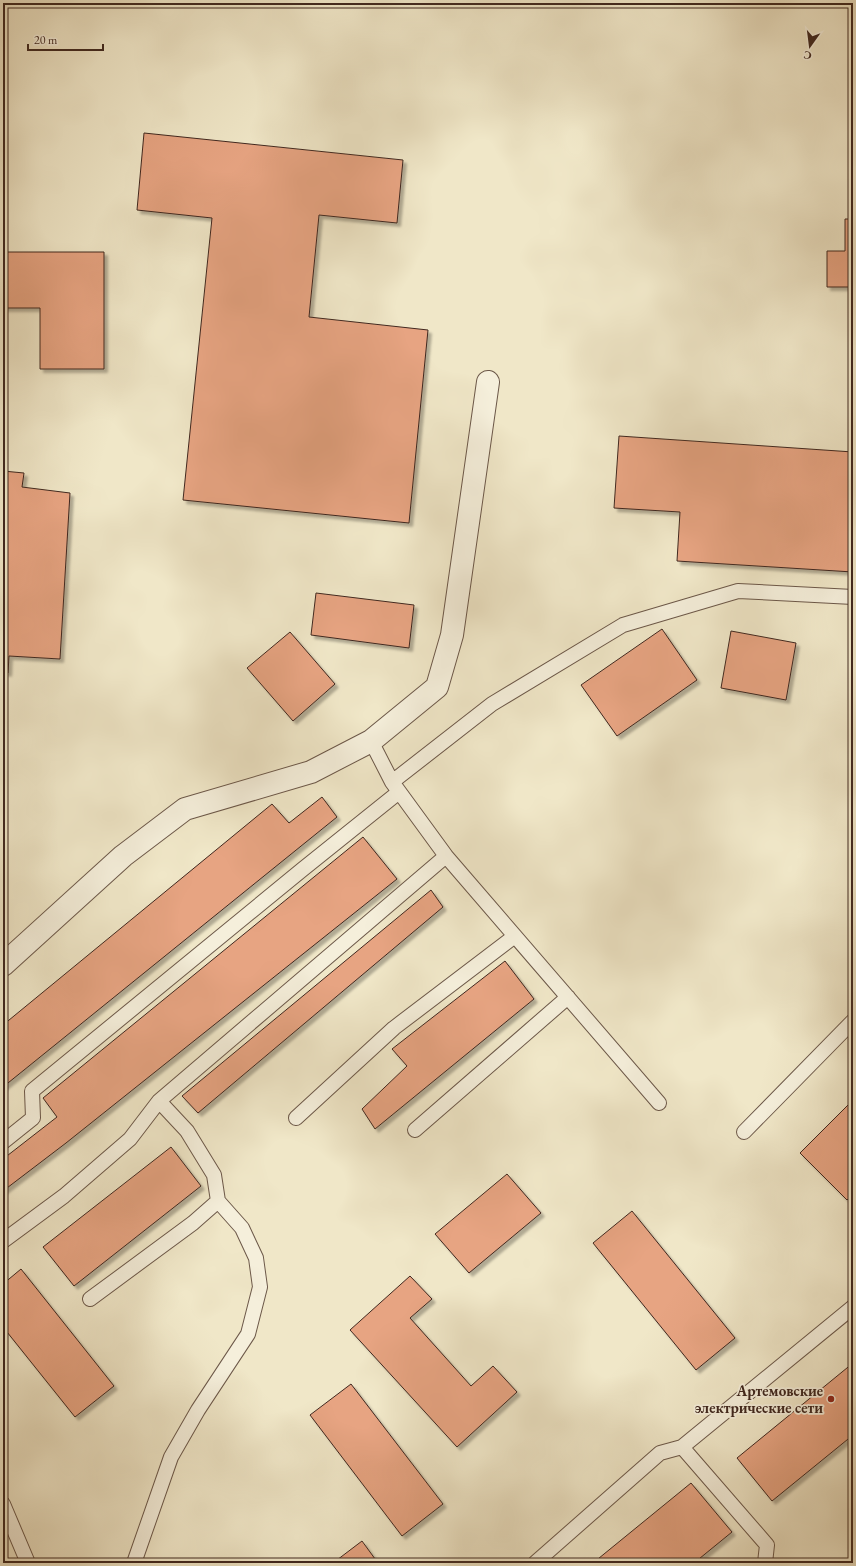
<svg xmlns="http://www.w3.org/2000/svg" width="856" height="1566" font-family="'EB Garamond',serif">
<defs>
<filter id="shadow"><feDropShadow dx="3.5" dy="3.5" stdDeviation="1" flood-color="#0004"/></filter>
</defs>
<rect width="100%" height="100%" fill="#f0e7c8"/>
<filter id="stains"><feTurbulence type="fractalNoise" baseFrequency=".005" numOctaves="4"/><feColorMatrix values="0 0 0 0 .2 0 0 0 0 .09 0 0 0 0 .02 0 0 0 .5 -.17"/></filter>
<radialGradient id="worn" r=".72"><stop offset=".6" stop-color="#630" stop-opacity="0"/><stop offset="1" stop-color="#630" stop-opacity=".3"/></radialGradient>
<path fill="#e7a482" stroke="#40281f" filter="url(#shadow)" d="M144 133 403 160 397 223 319 215 309 317 428 330 409 523 183 500 212 218 137 210Z
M845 219H853V292H849V287H827V251H845Z
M3 252H104V369H40V308H3Z
M619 436 853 452V572L677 561 680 512 614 508Z
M3 471 24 473 22 487 70 493 60 659 9 656 8 673 3 672Z
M316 593 414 605 409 648 311 635Z
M662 629 697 680 617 736 581 685Z
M731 631 796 643 786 700 721 688Z
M290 632 335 684 293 721 247 668Z
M322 797 337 817 3 1087V1025L272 804 289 823Z
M363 837 397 879 66 1143 3 1191V1159L57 1117 43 1098Z
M431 890 443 907 198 1113 182 1096Z
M505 961 534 999 375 1129 362 1109 407 1066 392 1049Z
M853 1100V1194L847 1200 800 1153Z
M171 1147 201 1186 74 1286 43 1247Z
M507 1174 541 1213 469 1273 435 1234Z
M632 1211 735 1338 696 1370 593 1243Z
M21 1269 114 1386 75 1417 3 1327V1284Z
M410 1276 432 1299 410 1318 471 1386 493 1366 517 1392 457 1447 350 1330Z
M853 1363V1435L772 1501 737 1458Z
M351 1384 443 1504 402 1536 310 1415Z
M691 1483 732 1532 694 1563H593Z
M362 1541 378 1563H333Z"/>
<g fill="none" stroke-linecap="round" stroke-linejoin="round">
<defs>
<path id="service" d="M371 741 392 782 446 856 659 1103
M392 782 492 704 623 625 738 591 853 597
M296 1118 394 1028 515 936
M415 1130 568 997
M744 1132 853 1021
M3 1142 33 1118 32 1091 303 869 399 792
M3 1241 64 1196 130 1139 159 1101 446 856
M90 1299 193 1223 218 1201 214 1175 187 1131 159 1101
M682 1447 767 1545 765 1563
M3 1504 28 1563
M134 1563 171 1457 198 1410 248 1334 260 1287 256 1258 242 1228 218 1201
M535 1563 660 1453 682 1447 853 1307"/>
<path id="minor" d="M3 965 123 856 185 809 311 772 371 741 437 687 452 635 488 382"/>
</defs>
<use href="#service" stroke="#6c5849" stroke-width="16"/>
<use href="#minor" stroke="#6c5849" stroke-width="24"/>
<use href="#service" stroke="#f5efdb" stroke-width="14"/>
<use href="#minor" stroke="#f5efdb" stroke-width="22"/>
</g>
<circle fill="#8f2418" stroke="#f5efdb" stroke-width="1.5" cx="831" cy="1399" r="4"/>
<g text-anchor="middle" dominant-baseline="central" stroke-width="3.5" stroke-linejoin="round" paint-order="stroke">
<g font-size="15" font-weight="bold" fill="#40281f" stroke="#f5efdb" text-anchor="end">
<text x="823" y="1390">Артемовские<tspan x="823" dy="17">электрические сети</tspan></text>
</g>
</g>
<rect width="856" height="1566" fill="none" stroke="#f0e7c8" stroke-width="16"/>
<rect x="4" y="4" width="848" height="1558" fill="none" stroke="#40281f" stroke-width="2"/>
<rect x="8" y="8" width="840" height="1550" fill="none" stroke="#40281f"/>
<g transform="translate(810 46) rotate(194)" stroke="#f5efdb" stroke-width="3" paint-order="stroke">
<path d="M0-3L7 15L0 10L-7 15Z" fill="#40281f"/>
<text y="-6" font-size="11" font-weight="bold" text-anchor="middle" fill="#40281f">С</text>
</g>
<path d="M28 44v6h75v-6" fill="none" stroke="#40281f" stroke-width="2"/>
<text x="34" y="44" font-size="12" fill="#40281f" stroke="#f5efdb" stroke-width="3" paint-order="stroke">20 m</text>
<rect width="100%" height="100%" filter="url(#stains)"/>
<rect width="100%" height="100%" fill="url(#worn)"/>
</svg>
